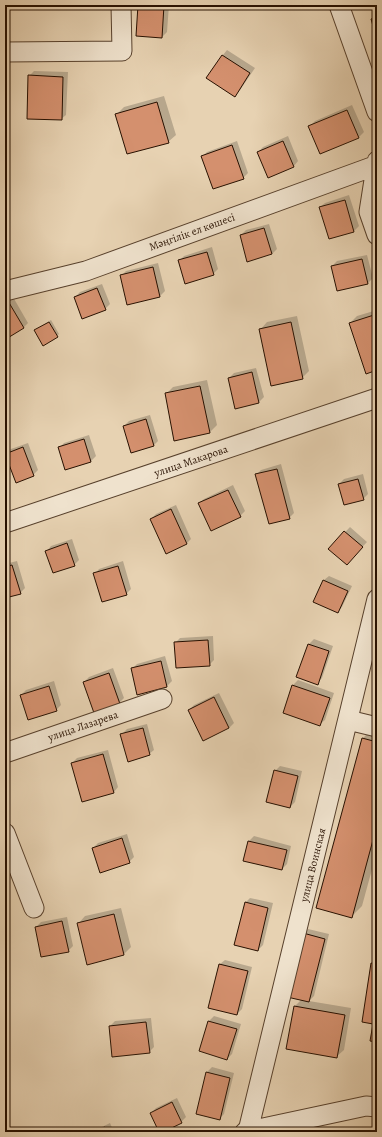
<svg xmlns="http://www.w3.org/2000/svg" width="382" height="1137" font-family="Alegreya,serif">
<rect width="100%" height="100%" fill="#e7d2b2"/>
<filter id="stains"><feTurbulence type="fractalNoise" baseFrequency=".005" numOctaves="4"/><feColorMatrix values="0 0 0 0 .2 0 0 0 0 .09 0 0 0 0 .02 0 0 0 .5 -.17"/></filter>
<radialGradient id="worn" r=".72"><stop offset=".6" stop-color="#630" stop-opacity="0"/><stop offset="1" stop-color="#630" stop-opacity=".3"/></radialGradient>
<path fill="#0003" d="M139 5H169L167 32 162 37Z
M227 50 255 68 240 90 235 95 208 78 223 55Z
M34 71 68 72 66 115 61 119 29 76Z
M164 96 176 135 168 142 116 115 124 107Z
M352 105 364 132 359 137 321 153 310 126 315 121Z
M288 136 298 161 294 166 268 176 258 152 263 147Z
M237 141 248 173 243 178 202 157 207 152Z
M349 195 359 226 354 231 320 207 325 203Z
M269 224 277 249 272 254 241 235 246 230Z
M212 247 218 269 213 274 179 261 184 256Z
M367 255 373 278 368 283 337 290 332 266 337 261Z
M158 263 165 291 160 296 128 303 121 276 126 271Z
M102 284 110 304 105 309 75 297 80 292Z
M13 297 28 323 23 328 6 337 5 335V301Z
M377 310V369L350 323 357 316Z
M297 316 309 371 302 378 260 330 267 322Z
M51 320 59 334 57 336 35 330Z
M256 368 264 397 259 402 236 407 229 378 234 373Z
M207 380 217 425 210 432 166 394 173 387Z
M150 415 158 441 153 446 124 426 129 421Z
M89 435 96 456 91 461 66 469 59 448 64 443Z
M28 443 38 470 33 475 6 454 11 449Z
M281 464 294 513 289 518 256 475 261 470Z
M363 474 368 494 363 499 339 484 344 479Z
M233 485 245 511 240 516 199 503 204 499Z
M176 505 191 539 186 544 151 519 156 514Z
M350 527 367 542 351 559 329 549Z
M72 539 79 560 74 565 47 551 51 546Z
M17 561 25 588 20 593 5 597V564Z
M123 561 131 589 126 594 95 574 99 569Z
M329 576 352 586 342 607 338 612 314 601 324 580Z
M213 636 214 660 209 665 175 643 180 638Z
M314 639 333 646 322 678 317 683 298 677 309 644Z
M165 656 172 681 167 686 138 693 132 669 137 664Z
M113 668 124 698 119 703 84 682 89 677Z
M298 680 334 693 325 720 320 724 284 712 293 685Z
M54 681 61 705 56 710 21 695 26 690Z
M219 693 234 723 229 728 189 710 194 705Z
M147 724 154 750 149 754 122 734 127 729Z
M373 728 377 729V851L362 906 351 917 363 738Z
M108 750 118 787 114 792 72 763 77 758Z
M280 766 302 771 295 802 290 807 275 771Z
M127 834 134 857 129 862 93 848 98 843Z
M254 836 291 846 287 864 282 869 249 841Z
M250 898 273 903 263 945 258 950 245 903Z
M121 908 131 947 124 954 78 924 85 916Z
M67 917 73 946 68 951 36 927 41 922Z
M308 929 329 934 314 996 309 1001 351 1008 344 1050 336 1057 295 1006 302 999 303 934Z
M377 958V1041L374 1023 372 963Z
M225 960 252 967 242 1009 237 1014 220 964Z
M214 1016 241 1024 232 1054 227 1059 209 1021Z
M151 1018 154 1047 149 1052 110 1026 115 1021Z
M212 1067 234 1073 224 1114 219 1119 197 1113 207 1072Z
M177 1098 186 1117 181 1122 160 1132 151 1113 156 1108Z
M110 1123 114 1132H92Z"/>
<path fill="#d4906e" stroke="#271000" d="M138 5H164L162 38 136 36Z
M377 17V40L371 19Z
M222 55 250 73 235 97 206 78Z
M28 75 63 77 62 120 27 119Z
M157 102 169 143 127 154 115 114Z
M347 110 359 138 320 154 308 126Z
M283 141 294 167 268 178 257 152Z
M232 145 244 179 213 189 201 156Z
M345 200 354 232 329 239 319 207Z
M264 228 272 254 247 262 240 235Z
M207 252 214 275 185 284 178 260Z
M362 259 368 284 337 291 331 266Z
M153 267 160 297 127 305 120 275Z
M97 288 106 310 82 319 74 297Z
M8 301 24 328 6 339 5 303Z
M377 314V370L366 374 349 323Z
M49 322 58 337 43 346 34 330Z
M291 322 303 379 271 386 259 329Z
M252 372 259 403 235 409 228 378Z
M200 386 210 433 174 441 165 393Z
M146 419 154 446 131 453 123 426Z
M84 439 91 462 65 470 58 447Z
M23 447 34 476 16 483 5 454Z
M277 469 290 519 269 524 255 474Z
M358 479 364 500 344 505 338 484Z
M228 490 241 517 211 531 198 503Z
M171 509 187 544 166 554 150 519Z
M344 531 363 547 347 565 328 549Z
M67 543 75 566 53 573 45 551Z
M12 565 21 594 5 598V567Z
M118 566 127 595 102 602 93 573Z
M323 580 348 591 338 613 313 602Z
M208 640 210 666 176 668 174 642Z
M308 644 329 651 318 685 296 677Z
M161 661 167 687 137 695 131 668Z
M109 673 120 704 94 713 83 682Z
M292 685 330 698 320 726 283 713Z
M49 686 57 711 28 720 20 695Z
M214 697 229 728 203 741 188 710Z
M143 728 150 755 128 762 120 734Z
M362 738 377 742V825L352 918 316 908Z
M103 754 114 793 82 802 71 763Z
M274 770 298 776 290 808 266 802Z
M122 838 130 863 100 873 92 848Z
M248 841 287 850 282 870 243 861Z
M245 902 268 908 258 951 234 945Z
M114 914 124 955 87 965 77 923Z
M62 921 69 952 41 957 35 927Z
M303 933 325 939 309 1002 287 997Z
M371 963 377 964V1042L370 1041 373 1024 362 1022Z
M219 964 248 971 237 1015 208 1008Z
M294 1006 345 1015 337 1058 286 1049Z
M208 1021 237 1029 227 1060 199 1051Z
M146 1022 150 1053 112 1057 109 1026Z
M206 1072 230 1078 220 1120 196 1114Z
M172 1102 182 1123 163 1132H159L150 1113Z
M105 1127 107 1132H95Z"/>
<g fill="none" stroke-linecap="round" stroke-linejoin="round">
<defs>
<path id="minor" d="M339 5 377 112
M5 52 122 51 121 5
M377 161 369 212 377 235
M5 291 86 271 377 165
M5 523 377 398
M348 720 377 727
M5 753 162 699
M5 833 34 908
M248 1131 377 599
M245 1132 366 1106 377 1107"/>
</defs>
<use href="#minor" stroke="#57402c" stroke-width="21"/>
<use href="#minor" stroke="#efe2cd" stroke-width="19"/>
</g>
<g text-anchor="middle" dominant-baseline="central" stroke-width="3" stroke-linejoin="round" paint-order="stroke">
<g font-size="11" fill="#271000" stroke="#efe2cd">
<text transform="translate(192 232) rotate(-20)">Мәңгілік ел көшесі</text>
<text transform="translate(191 461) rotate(-19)">улица Макарова</text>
<text transform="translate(83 726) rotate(-19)">улица Лазарева</text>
<text transform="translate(313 865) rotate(-76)">улица Воинская</text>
</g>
</g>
<rect width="382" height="1137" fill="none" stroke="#e7d2b2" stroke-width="20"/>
<rect x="6" y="6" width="370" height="1125" fill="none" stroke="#271000" stroke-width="2"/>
<rect x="10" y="10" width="362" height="1117" fill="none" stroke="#271000"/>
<rect width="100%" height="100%" filter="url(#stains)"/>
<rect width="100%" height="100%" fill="url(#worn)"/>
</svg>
